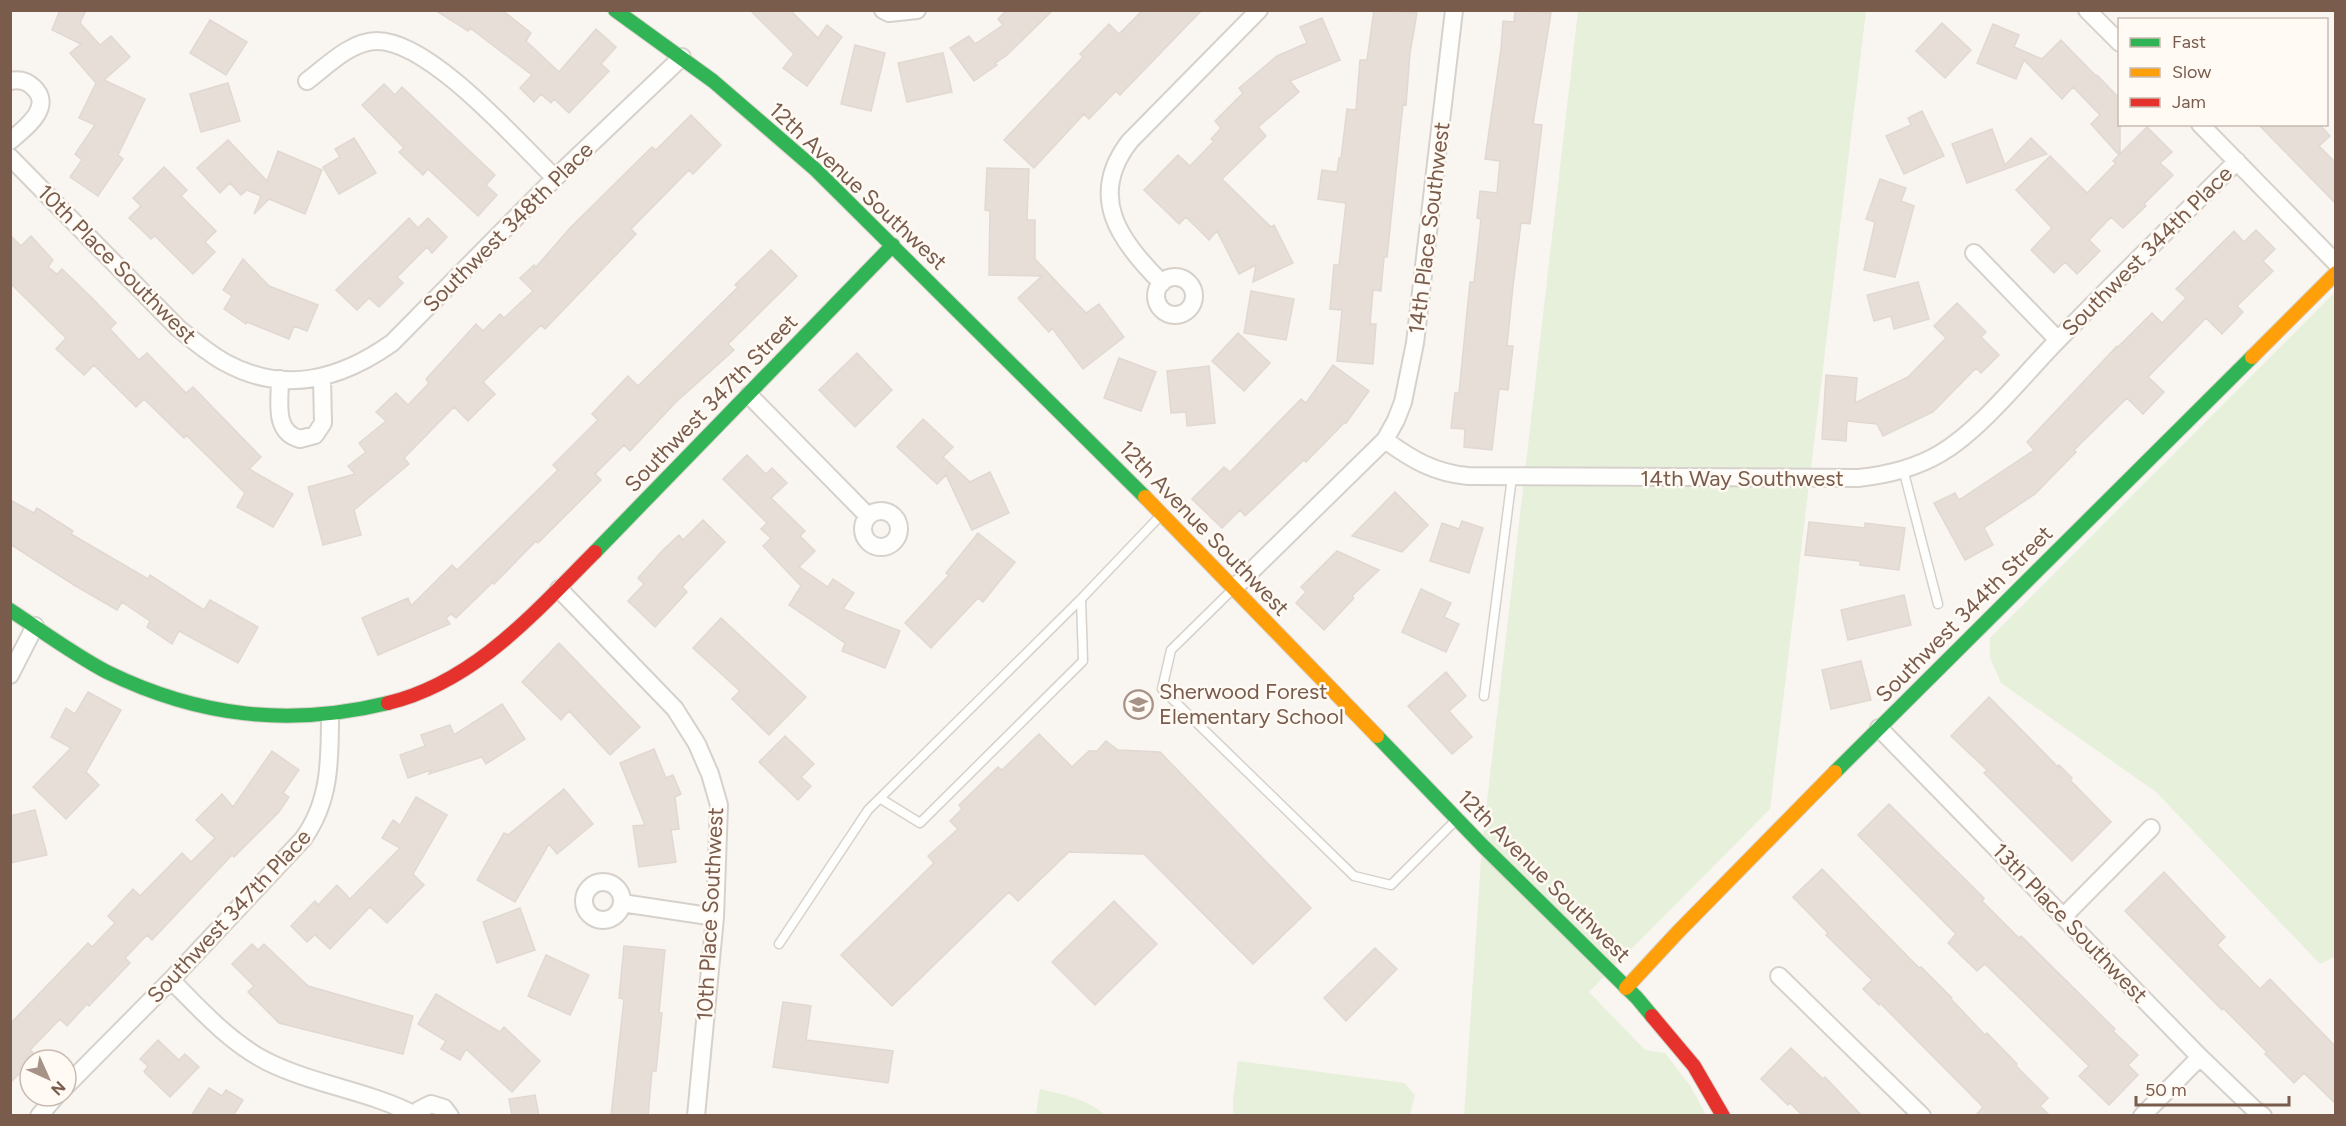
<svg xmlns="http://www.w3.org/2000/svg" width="2346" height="1126" font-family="Figtree,sans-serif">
<rect width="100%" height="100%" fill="#f9f5f0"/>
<path fill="#e7f0db" d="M1578 11H1866L1770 809 1589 992 1645 1050 1665 1053 1691 1087 1706 1115 1464 1116 1482 845Z
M2335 292 2336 956 2320 964 2156 792 2001 683 1990 658V638Z
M1238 1061 1404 1083 1415 1095 1410 1115H1233V1100Z
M1040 1089C1062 1094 1088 1099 1105 1115H1036Z"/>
<path fill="#e6ded7" stroke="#e2d8d2" stroke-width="1.5" d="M60 10H86L80 23 100 45 111 36 130 57 104 80 145 99 118 155 123 159 98 196 70 177 82 160 75 154 95 125 79 118 96 83 70 53 81 44 52 30Z
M435 10H502L531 33 526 41 559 72 596 29 616 47 601 64 609 71 569 113 554 99 551 103 541 94 534 102 520 88 532 75 470 28 468 31Z
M750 10H790L818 38 827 25 842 37 807 86 783 68 794 54Z
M1007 10H1053L1006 56 995 63 997 65 974 81 950 48 969 36 975 44 1003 25 998 19Z
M1143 10H1202L1120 95 1116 91 1089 119 1084 114 1034 168 1004 140 1083 57 1080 54 1109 24 1119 34Z
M1374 10 1417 13 1410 53 1406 105 1403 104 1387 257H1384L1381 291 1373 290 1370 324H1376L1373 364 1337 361 1342 310 1330 309 1334 265H1339L1346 203 1318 199 1322 170 1337 172 1339 158H1341L1347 109 1356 110 1360 60H1367Z
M1515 10 1551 13 1533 124 1542 125 1530 224 1521 223 1513 286 1507 346H1513L1508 390 1499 389 1492 450 1464 447 1465 429 1451 428 1455 393H1459L1470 282H1474L1481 219 1477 218 1480 191 1497 193 1500 161 1485 159 1501 49 1503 21 1514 22Z
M1322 18 1340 60 1290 81 1299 92 1258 127 1266 136 1222 179 1271 227 1274 225 1293 263 1253 282 1256 265 1239 274 1217 231 1209 240 1186 217 1179 224 1144 190 1178 155 1190 166 1214 141 1211 139 1221 128 1215 121 1243 93 1239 88 1277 56 1307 43 1300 27Z
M210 20 247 42 226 75 190 53Z
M1942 23 1971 50 1945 78 1916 51Z
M1993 24 2019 35 2014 47 2042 59 2061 40 2096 76 2097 75 2120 99V154L2147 127 2172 152 2160 163 2173 175 2144 204 2146 206 2123 228 2111 217 2089 240 2100 251 2077 274 2065 262 2054 273 2031 250 2052 228 2016 190 2050 156 2087 193 2116 163 2113 161 2119 155 2091 124 2100 115 2073 87 2062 99 2024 60 2016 79 1977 63Z
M855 45 885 53 871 111 841 104Z
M943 53 952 92 907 102 898 63Z
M228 83 240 121 201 132 190 94Z
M384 84 395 95 402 87 495 175 486 185 497 195 478 216 428 169 423 175 399 152 404 148 362 105Z
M1922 111 1944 156 1904 174 1886 136 1911 125 1908 118Z
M691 115 721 145 693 174 689 170 631 229 636 234 545 329 541 325 483 382 495 394 468 421 454 407 404 458 409 464 354 510 361 535 323 545 308 487 355 474 348 466 366 452 359 443 386 421 376 412 396 393 408 405 429 383 426 379 476 324 483 331 500 314 504 318 533 291 520 278 534 265 536 267 570 228 652 147 656 150Z
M2258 124H2319L2330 136 2319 146 2336 163V204Z
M1992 129 2005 165 2031 138 2047 154 1967 183 1952 144Z
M354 138 376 173 339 194 323 167 340 157 335 149Z
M228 140 267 181 278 151 322 170 305 214 269 199 254 214 261 196 247 190 241 195 230 183 220 193 197 168Z
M164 167 187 190 181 196 216 231 205 242 215 252 193 274 155 236 151 239 129 218 141 206 133 198Z
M987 168 1029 169 1027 220H1035V259L1086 313 1099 304 1124 337 1083 369 1052 328 1049 332 1018 298 1042 276 989 275 990 211 985 210Z
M1880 179 1906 188 1901 201 1914 206 1895 277 1864 270 1875 222 1866 219Z
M409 218 418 228 428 218 447 237 432 253 427 247 397 277 403 283 379 307 369 298 357 310 336 290Z
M2256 230 2275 249 2263 261 2273 271 2237 306 2243 312 2222 334 2206 318 2148 377 2164 392 2143 414 2127 398 2074 450 2076 452 2035 494 1984 528 1993 545 1965 560 1934 503 1955 493 1959 500 2034 450 2027 442 2117 346 2118 347 2152 313 2162 323 2186 298 2176 289 2234 231 2244 242Z
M10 235 21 246 31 236 53 260 48 267 57 274 62 269 91 297 116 323 110 329 139 360 147 353 186 393 193 387 261 457 249 469 293 494 273 527 237 507 245 493 186 435 184 438 144 399 136 407 94 365 84 375 56 349 66 338 10 283Z
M771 250 797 276 728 344 734 350 676 402 630 451 624 445 595 474 601 480 538 543 536 541 494 584 493 582 456 618 451 614 446 618 450 624 378 655 362 618 408 598 411 606 452 565 457 570 558 470 553 465 598 420 592 414 628 376 638 386 738 287 735 285Z
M243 259 269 286 318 305 307 331 294 326 289 339 247 322 246 324 224 309 232 296 223 290Z
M1918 282 1929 319 1894 329 1891 316 1874 321 1867 295Z
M1251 291 1294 299 1286 340 1244 333Z
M1957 303 1986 332 1981 337 1999 355 1981 373 1976 368 1933 412 1883 436 1877 424 1847 421 1846 441 1822 439 1826 375 1857 378 1855 403 1908 377 1946 338 1934 326Z
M1238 333 1270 363 1244 391 1212 361Z
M857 353 892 390 855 427 819 390Z
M1119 358 1156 372 1141 411 1104 398Z
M1333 365 1369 391 1346 423 1345 422 1306 462 1304 460 1245 516 1240 510 1222 528 1192 499 1224 467 1230 472 1301 399 1306 403Z
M1209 366 1215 423 1187 426 1186 412 1171 413 1167 371Z
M923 419 953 447 943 457 970 482 990 472 1009 513 972 530 946 475 937 484 897 447Z
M747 455 766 474 772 468 787 483 771 498 805 531 800 536 815 551 799 567 828 587 833 579 854 593 843 609 900 631 885 668 842 651 845 643 789 605 801 586 763 546 771 538 761 529 767 523 723 479Z
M1395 492 1428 525 1402 552 1352 536Z
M10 500 34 513 37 508 73 531 71 534 148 579 150 575 204 610 210 600 258 627 238 663 179 631 172 644 147 627 150 621 122 602 117 610 74 585 10 544Z
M703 520 725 542 682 587 687 592 655 627 628 601 644 584 638 578 663 550 679 535 683 540Z
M1462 521 1483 528 1469 573 1430 561 1442 523 1459 529Z
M1809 522 1865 528V523L1905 528 1899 570 1860 565V561L1805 555Z
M978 533 1015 562 983 602 978 598 931 648 905 623 949 575 946 573Z
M1337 551 1379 570 1352 596 1354 598 1324 630 1296 603 1306 592 1301 587Z
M1421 589 1451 603 1444 617 1459 624 1446 652 1402 632Z
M1904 595 1911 625 1848 640 1841 610Z
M721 618 806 697 769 735 732 699 740 691 693 648Z
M559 643 640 727 610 755 569 711 561 720 522 682Z
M1861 661 1871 700 1831 709 1822 670Z
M1446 672 1466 696 1449 711 1472 737 1452 754 1408 706Z
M88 692 121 710 86 772 99 785 66 819 33 787 71 748 51 737 66 708 75 714Z
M1989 697 2058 767 2059 765 2072 778 2070 780 2111 822 2072 861 1984 773 1987 770 1951 736Z
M502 704 525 739 486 764 482 757 429 774 431 770 408 778 400 755 425 746 421 735 450 725 454 735Z
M1039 734 1072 767 1089 751H1097L1106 741 1118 750 1160 752 1311 908 1253 964 1144 854 1069 852 1018 901 1009 892 892 1006 841 955 934 863 928 856 958 829 950 821 962 809 959 805 998 767 1002 770Z
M785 736 814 764 801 777 811 786 798 800 759 762Z
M654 749 666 778 673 775 681 794 675 797 679 829 671 830 676 862 639 867 633 826 645 825 620 763Z
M272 751 299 770 283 793 289 797 279 812 234 857 232 855 152 940 147 935 125 958 130 963 89 1006 87 1004 67 1026 60 1019 30 1050 36 1056 30 1060V1063L10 1083V1024L88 943 92 947 115 923 108 916 133 889 140 896 182 853 191 862 215 838 196 820 222 794 233 807Z
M564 789 593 824 557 854 549 844 515 902 477 880 504 833 508 835Z
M416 797 447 815 413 874 424 885 387 923 370 907 330 949 315 935 307 942 291 926 315 901 318 905 337 885 350 899 400 848 382 838 393 820 400 825Z
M1889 804 1984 898 1982 901 2019 938 2021 936 2115 1029 2113 1031 2138 1055 2128 1065 2138 1075 2109 1105 2079 1076 2089 1066 1985 964 1977 971 1948 943 1956 934 1858 835Z
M35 810 47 855 10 863V816Z
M1822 869 1919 968 1921 967 1952 998 1951 999 1985 1035 1987 1033 2017 1064 2016 1066 2048 1098 2040 1106 2050 1116H1975L1983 1107 1880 1003 1879 1005 1863 989 1872 980 1826 935 1828 933 1793 897Z
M2164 872 2225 937 2217 945 2260 989 2270 979 2336 1047V1104L2304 1073 2294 1083 2265 1054 2267 1052 2223 1008 2222 1010 2125 911Z
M1114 901 1157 944 1095 1005 1052 962Z
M520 908 535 950 497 963 483 922Z
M252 944 258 950 264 944 308 986 413 1016 403 1054 279 1023 248 992 254 986 232 964Z
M624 946 665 950 659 1013H662L656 1071H652L648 1116H611L624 999 619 998Z
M1375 948 1397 969 1346 1021 1324 998Z
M546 955 589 975 570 1015 528 996Z
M436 994 500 1032 504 1027 540 1061 512 1092 466 1049 460 1060 441 1049 446 1041 418 1024Z
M783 1002 811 1006 806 1040 893 1051 888 1083 773 1067Z
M158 1040 179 1060 185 1054 199 1067 170 1097 144 1072 148 1066 140 1059Z
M1791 1048 1823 1079 1825 1077 1862 1116H1803L1790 1103 1788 1105 1761 1079Z
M209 1088 222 1096 226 1090 243 1100 233 1116H191Z
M535 1095 539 1116H512L509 1099Z"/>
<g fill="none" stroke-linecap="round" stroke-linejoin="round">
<defs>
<path id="lane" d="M1903 469 1938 604
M1234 588 1171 650 1162 689 1354 876 1391 885 1457 819
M1484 696 1512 477
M881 799 920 823 1083 661 1081 599
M779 944 868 810 1081 599 1162 514"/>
<path id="street" d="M883 10 889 13 917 10
M2087 10 2120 43
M10 81C19 79 27 81 33 87 55 107 24 129 10 141
M307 81C327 66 351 41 377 41 430 41 517 141 555 178
M2200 124 2336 263
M10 157 178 328C193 340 209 354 226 363 285 395 341 379 392 343L555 178 682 57
M1974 253 2058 340
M1156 296a19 19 0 1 1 38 0a19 19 0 1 1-38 0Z
M1162 283C1119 241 1087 196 1130 141L1259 10
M280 379C280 401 273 432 300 439L315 435 323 423 322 378
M749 395 868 516
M1385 440C1411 459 1434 473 1468 476L1858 478C1887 475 1916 468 1941 453 1981 429 2022 377 2056 342 2115 281 2176 222 2237 161
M863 529a18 18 0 1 1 36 0a18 18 0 1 1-36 0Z
M1234 588 1385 440 1396 420 1403 402 1415 343 1454 10
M559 589 675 709 697 744 710 774 719 805 715 917 696 1116
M10 675 35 626
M1879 728 2200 1057 2254 1109 2263 1116
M584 901a19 19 0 1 1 38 0a19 19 0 1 1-38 0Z
M622 903 715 917
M2064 916 2151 828
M1779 976 1922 1116
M171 980C201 1010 230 1043 268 1062 315 1085 369 1091 415 1115
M66 1086 171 980 303 839C330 802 330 761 330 716
M39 1116 56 1096
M415 1116 419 1110 431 1104 444 1108 450 1116
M2142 1116 2200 1057"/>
<path id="fast" d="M615 10 713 81 816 170 1145 497
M595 552 893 245
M10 610C42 631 73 654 107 672 199 717 290 727 388 703
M1377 736 1482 845 1637 998 1652 1016
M1835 772 2252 357"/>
<path id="slow" d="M2252 357 2336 273
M1145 497 1377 736
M1626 988 1677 933 1835 772"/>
<path id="jam" d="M388 703C475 682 535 612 595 552
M1652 1016 1694 1066 1723 1116"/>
</defs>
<use href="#lane" stroke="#d7d1cb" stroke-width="11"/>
<use href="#street" stroke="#d7d1cb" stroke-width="20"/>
<use href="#fast" stroke="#d9d2cb" stroke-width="16"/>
<use href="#slow" stroke="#d9d2cb" stroke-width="16"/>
<use href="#jam" stroke="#d9d2cb" stroke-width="16"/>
<use href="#lane" stroke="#fefefd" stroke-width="8"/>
<use href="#street" stroke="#fefefd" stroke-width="16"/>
<use href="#fast" stroke="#30b455" stroke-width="14"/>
<use href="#slow" stroke="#ff9f0a" stroke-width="14"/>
<use href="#jam" stroke="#e5322d" stroke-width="14"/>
</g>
<defs>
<symbol id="school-ring" viewBox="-11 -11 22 22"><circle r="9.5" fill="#fffaf3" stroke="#a69286" stroke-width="1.5"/><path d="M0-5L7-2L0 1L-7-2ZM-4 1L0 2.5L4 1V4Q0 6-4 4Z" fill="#a69286"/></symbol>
</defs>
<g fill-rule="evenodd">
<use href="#school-ring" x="1122" y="688" width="33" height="33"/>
</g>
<g text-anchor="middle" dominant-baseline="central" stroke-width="5" stroke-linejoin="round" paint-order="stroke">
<g font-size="22" fill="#7a5c4d" stroke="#fffaf3">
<text transform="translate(858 186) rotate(43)">12th Avenue Southwest</text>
<text transform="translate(508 227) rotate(-45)">Southwest 348th Place</text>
<text transform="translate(1429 228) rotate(-83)">14th Place Southwest</text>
<text transform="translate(2147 251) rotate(-45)">Southwest 344th Place</text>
<text transform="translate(117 264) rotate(45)">10th Place Southwest</text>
<text transform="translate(711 403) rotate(-46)">Southwest 347th Street</text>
<text x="1742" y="478">14th Way Southwest</text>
<text transform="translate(1204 528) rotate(46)">12th Avenue Southwest</text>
<text transform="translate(1964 614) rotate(-45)">Southwest 344th Street</text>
<text transform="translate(1544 876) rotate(45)">12th Avenue Southwest</text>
<text transform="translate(710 914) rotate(-87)">10th Place Southwest</text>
<text transform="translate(229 916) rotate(-47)">Southwest 347th Place</text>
<text transform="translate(2070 923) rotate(46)">13th Place Southwest</text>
</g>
<g font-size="22" fill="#7a5c4d" stroke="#fffaf3" text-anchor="start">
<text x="1159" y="691">Sherwood Forest<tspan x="1159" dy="25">Elementary School</tspan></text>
</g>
</g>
<rect width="2346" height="1126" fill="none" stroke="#7a5c4d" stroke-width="24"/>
<rect x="2118" y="18" width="210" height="108" fill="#fffaf3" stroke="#cabbb1" stroke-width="1.5"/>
<rect x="2130" y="38" width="30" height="9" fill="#30b455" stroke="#cabbb1" stroke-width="1.5"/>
<text x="2172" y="48" font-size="18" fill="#7a5c4d">Fast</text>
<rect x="2130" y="68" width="30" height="9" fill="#ff9f0a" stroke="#cabbb1" stroke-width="1.5"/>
<text x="2172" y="78" font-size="18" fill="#7a5c4d">Slow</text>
<rect x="2130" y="98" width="30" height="9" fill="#e5322d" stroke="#cabbb1" stroke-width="1.5"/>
<text x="2172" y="108" font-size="18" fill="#7a5c4d">Jam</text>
<g transform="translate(48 1078) rotate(135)"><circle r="28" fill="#fffaf3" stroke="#cabbb1" stroke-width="1.5"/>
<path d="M0-4.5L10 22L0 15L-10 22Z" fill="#a69286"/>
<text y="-9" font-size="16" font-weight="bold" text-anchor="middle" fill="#7a5c4d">N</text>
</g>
<path d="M2136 1096v9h153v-9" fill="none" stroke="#7a5c4d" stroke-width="3"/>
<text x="2145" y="1096" font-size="18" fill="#7a5c4d" stroke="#fffaf3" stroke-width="4.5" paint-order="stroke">50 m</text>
</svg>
